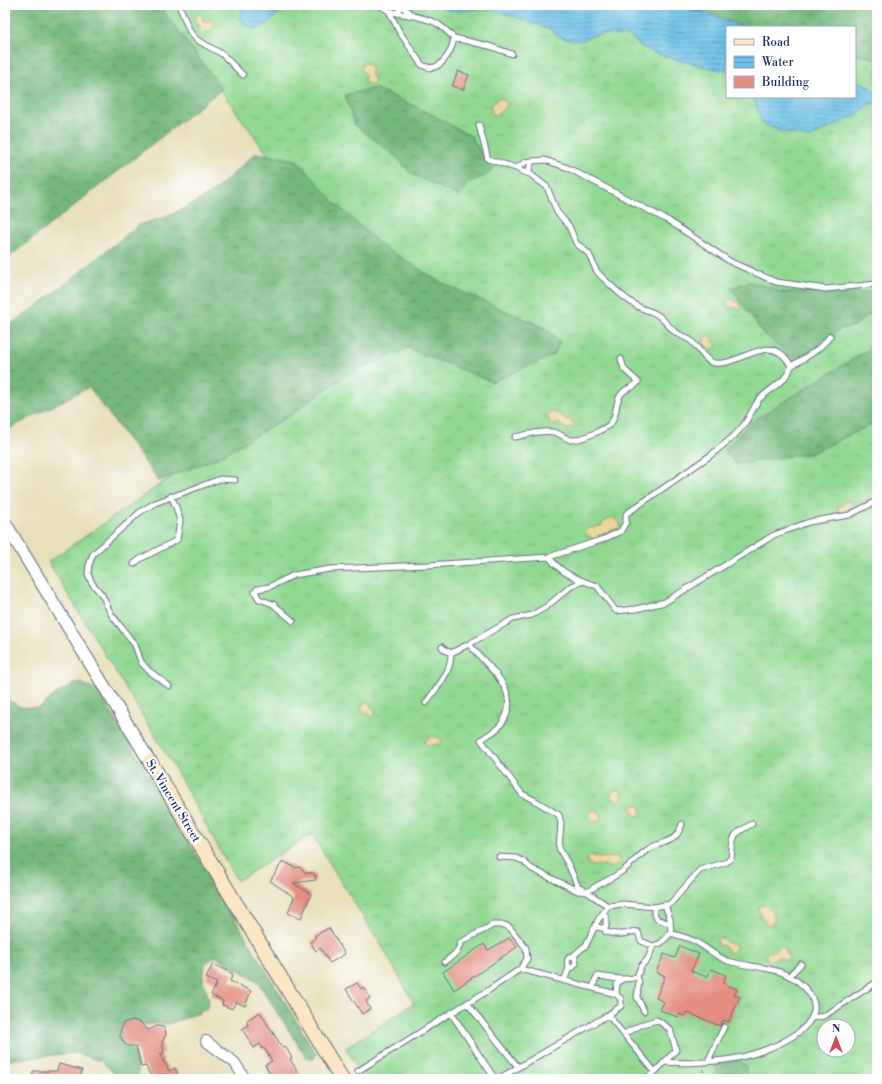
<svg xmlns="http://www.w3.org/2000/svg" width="882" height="1084" font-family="'Libre Bodoni',serif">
<defs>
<pattern id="grass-tufts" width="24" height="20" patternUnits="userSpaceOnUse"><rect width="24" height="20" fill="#91d892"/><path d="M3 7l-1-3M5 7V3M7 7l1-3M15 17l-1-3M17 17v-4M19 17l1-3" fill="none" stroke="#7cba80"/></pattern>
<pattern id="forest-crowns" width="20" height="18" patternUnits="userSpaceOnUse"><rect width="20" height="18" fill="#74b87c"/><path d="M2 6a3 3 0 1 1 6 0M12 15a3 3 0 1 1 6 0" fill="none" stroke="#5e9669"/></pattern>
<pattern id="sand-dots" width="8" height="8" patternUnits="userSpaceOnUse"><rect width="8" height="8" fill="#eeda9e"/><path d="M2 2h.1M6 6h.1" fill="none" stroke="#ccbb8a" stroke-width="1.8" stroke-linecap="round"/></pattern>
<pattern id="water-rules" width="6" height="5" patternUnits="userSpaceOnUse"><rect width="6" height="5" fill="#6ac0e7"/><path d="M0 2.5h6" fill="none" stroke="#569cbe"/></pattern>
</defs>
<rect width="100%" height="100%" fill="#fff"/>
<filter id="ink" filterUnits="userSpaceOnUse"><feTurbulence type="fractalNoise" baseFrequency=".025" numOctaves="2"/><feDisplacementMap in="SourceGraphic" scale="8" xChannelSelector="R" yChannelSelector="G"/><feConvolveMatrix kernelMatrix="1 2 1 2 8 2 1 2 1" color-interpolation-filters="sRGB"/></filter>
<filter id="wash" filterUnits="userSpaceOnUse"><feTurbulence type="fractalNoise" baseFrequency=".012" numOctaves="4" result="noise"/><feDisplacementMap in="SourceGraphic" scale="16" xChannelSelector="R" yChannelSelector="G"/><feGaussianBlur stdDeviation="0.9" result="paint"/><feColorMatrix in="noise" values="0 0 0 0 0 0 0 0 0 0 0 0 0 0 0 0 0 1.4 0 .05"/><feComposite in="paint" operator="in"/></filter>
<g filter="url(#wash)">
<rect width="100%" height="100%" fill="#e8e0ba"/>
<path fill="url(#grass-tufts)" stroke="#568478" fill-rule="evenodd" d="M158 5H706L763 27H727V97H855V54L877 59V1073L868 1079H364L346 1048 414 1003 382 946 348 893 312 834 237 881 173 765 48 562 392 324ZM824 1026H848V1050H824Z"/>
<path fill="url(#forest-crowns)" stroke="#48746d" d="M5 5H159L222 89 5 260Z
M678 5H877V59L855 53V27H743L715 16Z
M375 88 433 115 472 137 482 156 493 168 487 175 467 183 460 197 410 173 398 158 355 125 345 95Z
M256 153 297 160 334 202 382 246 440 282 545 328 560 341 554 355 492 382 408 348 346 375 289 416 219 457 159 481 89 387 5 431V328L36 307 139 225 171 215 213 192Z
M749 282 760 284 781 292H877V313L866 316 855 326 840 329 795 360 763 333 731 288Z
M877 344V422L812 453 736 464 724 450 751 422Z
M78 682 98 690 316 1054 314 1059 306 1057 257 981 215 956 205 964 203 982 209 999 207 1008 199 1013 168 1024H142L121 1036 122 1044 134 1052 138 1070V1079H121L101 1061 75 1053 5 1060V683L6 699 21 707 39 708 56 694Z
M739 1060 746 1066 747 1079H720L715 1067 716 1064Z"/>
<path fill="url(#sand-dots)" stroke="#84847e" d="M198 13 201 14 204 22 207 23 210 20 213 22 214 25 212 31 201 33 199 31 200 26 194 20Z
M363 63H366L371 66V75L375 80 373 85H368L364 80 365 75 361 69Z
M499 98 505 100 507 105 497 115 491 113V105Z
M731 299 739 302 742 308 740 310 736 308 728 307 727 304 728 302Z
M706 336H710L716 344 717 347 714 349H710L704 344V337Z
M553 412 561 415 564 419 572 421 574 426 572 428C566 430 563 427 559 423L552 424 550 422 547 415 548 413Z
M847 501 853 503 851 509H848L846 513H839L838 510 839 506Z
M609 518H613L620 524V527L618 529 611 530 609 533 603 534 595 539H592L590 536H586V532L589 528 601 526 605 521Z
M365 702 370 703 371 707 377 711 372 717H370L367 713 361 710 362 706Z
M432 736 440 738 441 740V744L426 745 424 742Z
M611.5 795a5.5 5.5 0 1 1 11 0a5.5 5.5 0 1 1-11 0Z
M633 805H637L641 807V815L637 816 634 815 631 808Z
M589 816a6 6 0 1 1 12 0a6 6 0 1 1-12 0Z
M592 855 599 858 617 857 619 858 618 865 611 868 605 865 594 866 587 863V858Z
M762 904C770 906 774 913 774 921L771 925H767C765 923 758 910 758 908Z
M717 938H722L727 942 735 945 736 949 730 953 724 946 718 945 717 942Z
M780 946 785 948 789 959 785 960 778 957 771 961 766 958V952L770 951H774Z"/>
<path fill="url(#water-rules)" stroke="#4278a2" d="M243 5H284C273 20 256 42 240 18Z
M439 5H678L715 16 743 27H727V71C703 66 659 58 639 45 636 42 633 39 630 36 615 35 595 31 583 41 576 40 569 40 562 38 557 36 554 31 549 29 530 22 510 14 490 10 472 6 454 17 439 5Z
M855 80C863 82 872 88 877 95L875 103 870 104 857 115 809 138 780 131 762 123 756 107 754 97H855Z"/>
<g id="blocks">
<path fill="#e38e81" d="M458 71 469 75 463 90 452 86Z
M283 861 296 868 299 867 306 873H312L315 875 316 880 293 883 311 894 301 919 288 913 294 897 270 881Z
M329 928 345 954 330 963 320 948 316 951 310 942 316 938 314 936Z
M509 938 517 947 454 990 443 972 484 944 488 950Z
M680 946 699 954 691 971 707 977 711 969 726 975 723 983 737 989 734 995 740 997 729 1022 723 1020 720 1026 686 1012 684 1016 680 1014 678 1017 660 1010 664 1002 656 998 665 976 656 972 664 954 675 958Z
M213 964 233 974 230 981 251 991 245 1006 236 1002 232 1009 222 1005 223 1001 211 995 217 983 206 978Z
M357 983 361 989 363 987 370 998 366 1001 370 1009 362 1014 346 989Z
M260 1012 282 1047 285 1046 292 1058 290 1059 302 1079H273L270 1074 265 1065 272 1061 264 1048 262 1049 260 1044 254 1048 242 1029 248 1025 247 1020Z
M132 1020 140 1022 148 1030 157 1026 163 1027 165 1029 166 1035 162 1042 164 1053 160 1054 169 1071 175 1068 180 1079H152L146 1066 141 1067 136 1046H129L125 1044 120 1036V1032L123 1023Z
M59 1064 82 1070 80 1079H33V1071H57Z"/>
</g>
</g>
<g filter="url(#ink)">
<use href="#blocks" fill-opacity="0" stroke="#636d7e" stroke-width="1"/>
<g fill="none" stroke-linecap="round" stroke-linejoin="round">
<defs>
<path id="service" d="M179 5 190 32 197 40 222 54 243 75
M379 5 389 11
M398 13 400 8 403 7 414 16
M454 38C449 33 444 28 438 24 424 16 404 15 389 11L399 31 421 64C438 77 452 52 454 38L489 46 512 54
M479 125 488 159 516 168
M530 174 523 172 516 168 526 162 532 161
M791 366C771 328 741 367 714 363 704 361 698 346 690 340 685 337 679 335 674 331 668 326 663 318 656 314 651 311 645 310 639 307 627 301 609 284 599 274L596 270 589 254 576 243 569 226 557 212 547 187 530 174 529 169 532 161 545 160 568 168 669 221 731 262 776 282 826 289 877 284
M515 437C526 435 541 430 552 432 559 432 565 439 571 440 579 441 606 429 611 423 618 415 614 400 623 392 628 387 633 389 638 382L624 369 621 359
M549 557C559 570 568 575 583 581
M134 564 140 559 177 540 180 521 176 507 171 496
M293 621 273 604 259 599 255 592 257 589 269 587 294 575 330 569 428 565 549 557 604 539 621 531 626 522V514L711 455 734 436 744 425 759 399 783 380 789 372 791 366C804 359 822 348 830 336
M469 644 513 619 532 615 546 607 570 587 583 581 597 586 616 611 636 609 665 602 774 535 809 522 849 515 877 501
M442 647 445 650 451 653
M169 686 148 670 141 662 135 645 111 614 102 595 92 583 88 574 89 565 93 554 140 512 155 503 220 479 235 480
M426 703C437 686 451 675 451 653L469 644C488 668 527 694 499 727 494 732 486 736 481 740L522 794 534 800 559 815 561 823 559 848 569 866 578 887 587 892 578 891 532 869 523 861 516 858 499 857
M682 824C675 846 663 839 647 850 638 856 631 865 621 872 610 880 598 884 587 892L608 906 623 904 654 907 670 904 700 870 727 862 731 858C734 834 730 836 752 824
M654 907V913L657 919 670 924
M595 927 602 928 606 927V917L603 914
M604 928 606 932C611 933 617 935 622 934 628 934 632 930 638 932L641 941 653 946 661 943 671 933
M573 956 586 945 598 920 608 906
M445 962 457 952 461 942 493 925H505L510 928 526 948 527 959 520 969 489 990 451 1013 495 1079
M520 969 616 994 621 999V1006L608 1015
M789 976 801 964
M637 977 639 981 637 997 644 1011
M564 981 569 968C566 962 567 957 573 956L575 958 576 964 573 967 569 968
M593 988 595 980 598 976C612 978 624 981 637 977L641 966 648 959 653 946
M616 994 617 984 622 979
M467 1003 518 1067
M812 1018 824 1016 877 982
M624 1034 643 1024 657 1020 670 1029 676 1050 655 1072 645 1079
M708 1061 724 1027
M664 1062C686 1064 716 1062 737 1058 764 1053 842 1025 804 987 783 965 754 969 728 961 716 957 705 946 694 941 687 937 678 936 671 933L670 919 665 905
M358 1071 451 1013
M498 1079 608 1015 655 1072"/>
<path id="minor" d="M206 1041 235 1063 245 1079"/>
<path id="tertiary" d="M5 523 150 762"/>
<path id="secondary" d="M150 762 342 1079"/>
</defs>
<use href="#service" stroke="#636d7e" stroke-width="7"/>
<use href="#minor" stroke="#636d7e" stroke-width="12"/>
<use href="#tertiary" stroke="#636d7e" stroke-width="14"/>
<use href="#secondary" stroke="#636d7e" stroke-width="16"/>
<path stroke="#636d7e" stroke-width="1.5" stroke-dasharray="3 3" stroke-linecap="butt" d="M703 1069 705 1079"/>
<use href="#service" stroke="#fff" stroke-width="5"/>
<use href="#minor" stroke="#fff" stroke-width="10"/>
<use href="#tertiary" stroke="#fff" stroke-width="12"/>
<use href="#secondary" stroke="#fce6c4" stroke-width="14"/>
</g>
</g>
<g text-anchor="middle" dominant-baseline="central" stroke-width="4" stroke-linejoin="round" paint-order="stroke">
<g font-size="12" fill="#1b2f5e" stroke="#fff">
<text transform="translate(173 801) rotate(59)">St. Vincent Street</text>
</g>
</g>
<rect width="882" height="1084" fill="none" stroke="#fff" stroke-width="20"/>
<rect x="726" y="26" width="130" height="72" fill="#ffffff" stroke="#a4acbf"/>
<rect x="734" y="39" width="20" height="6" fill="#fce6c4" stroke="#a4acbf"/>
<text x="762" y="46" font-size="12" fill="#1b2f5e">Road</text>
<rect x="734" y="56" width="20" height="12" fill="url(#water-rules)" stroke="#a4acbf"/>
<text x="762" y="66" font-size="12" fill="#1b2f5e">Water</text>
<rect x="734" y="76" width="20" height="12" fill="#e38e81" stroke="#a4acbf"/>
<text x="762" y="86" font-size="12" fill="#1b2f5e">Building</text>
<g transform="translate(836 1038)"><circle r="19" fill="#ffffff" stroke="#a4acbf"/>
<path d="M0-3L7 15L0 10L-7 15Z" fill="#d1495b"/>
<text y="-6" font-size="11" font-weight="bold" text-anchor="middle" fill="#1b2f5e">N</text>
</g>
</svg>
